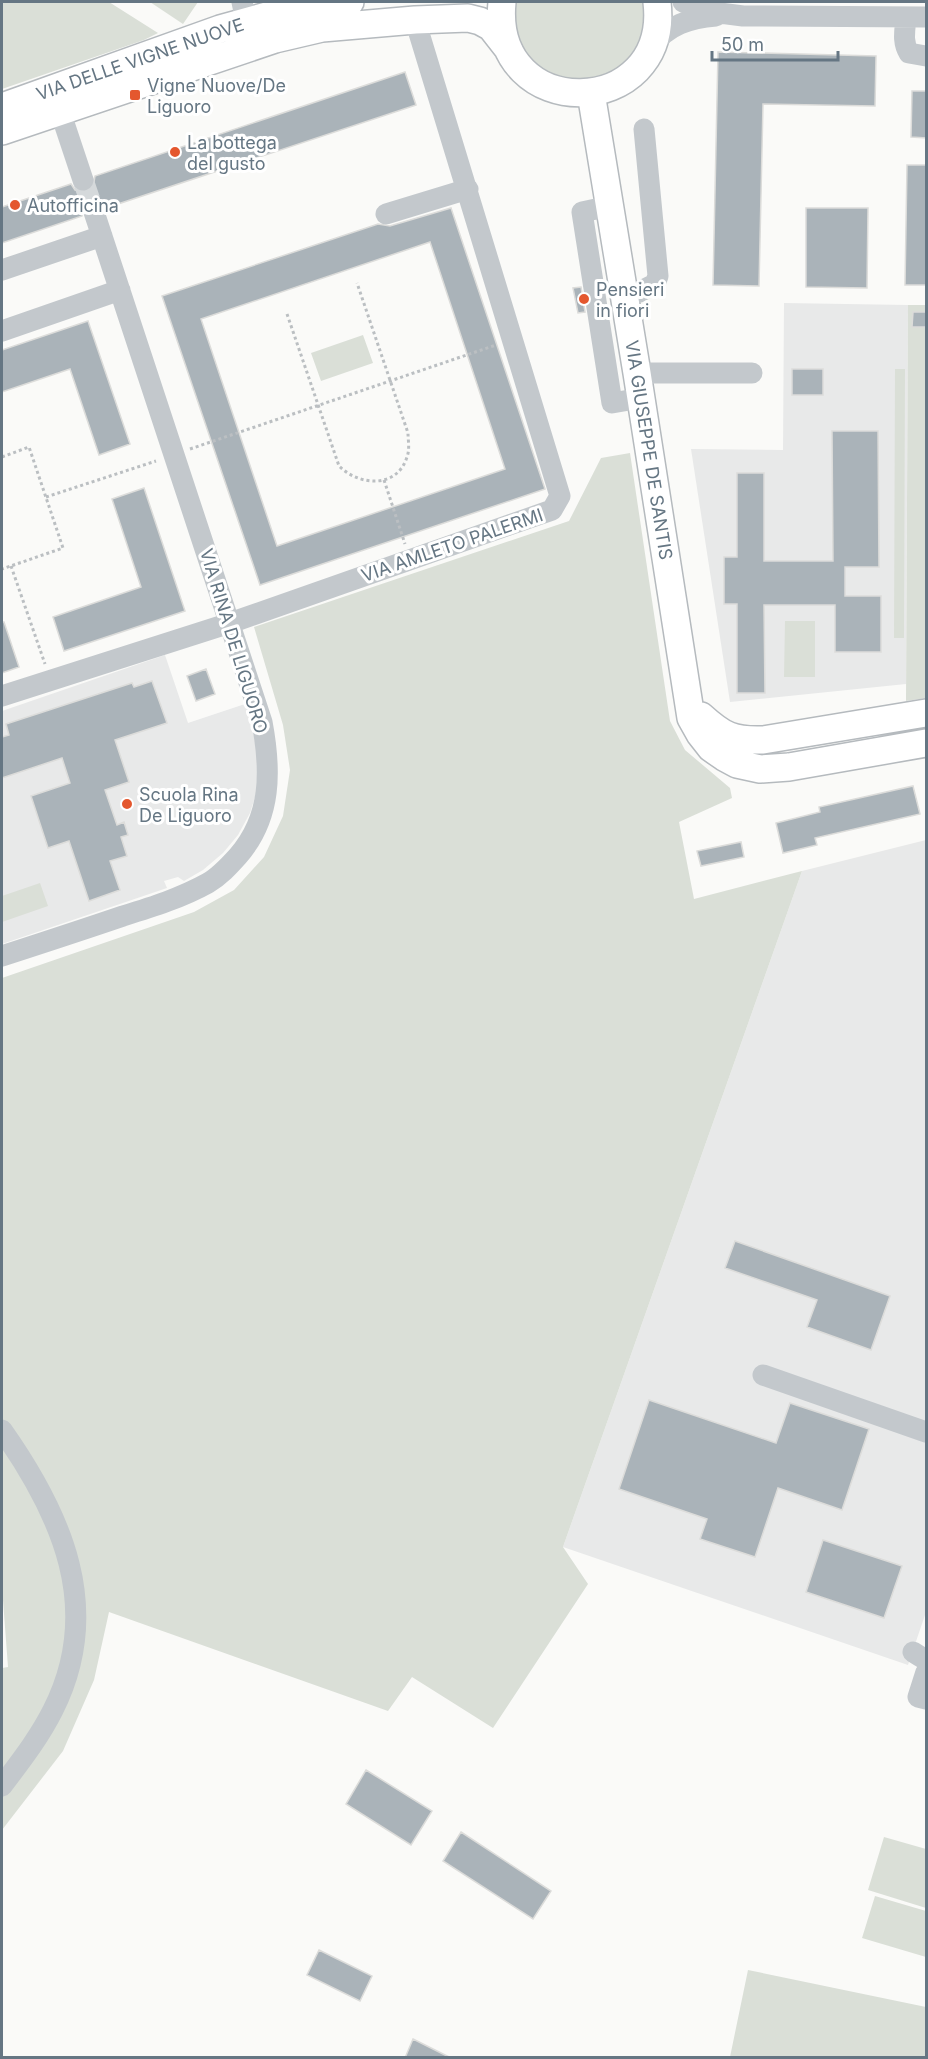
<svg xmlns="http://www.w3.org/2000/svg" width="928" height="2059" font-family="Inter,sans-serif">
<rect width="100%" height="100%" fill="#fafaf8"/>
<path fill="#e8e9e9" d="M784 303 908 305 906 684 730 702 691 449 783 450Z
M165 655 188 723 245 704 255 740 258 767 256 794 250 813 238 835 223 853 203 870 184 881 178 877 164 881 167 888 2 944V711Z
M926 840V1612L908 1665 563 1547 802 871Z"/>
<path fill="#dadfd7" d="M2 2H109L158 33 144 40 2 89Z
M150 2H198L183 24Z
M514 2H643C644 15 645 29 639 42 616 92 541 94 519 43 514 31 515 14 514 2Z
M908 305H926V698L906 701Z
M363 335 373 363 321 381 311 353Z
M895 369H905L904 638H894Z
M630 453 670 721 685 750 730 788 732 798 679 822 694 899 802 871 563 1547 588 1584 493 1728 412 1677 388 1711 109 1612 94 1680 63 1751 2 1830V1668L8 1667 2 1587V978L194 912 234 890 264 857 283 816 290 770 283 725 254 627 569 521 601 458Z
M785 621H815V677H784Z
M40 883 48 906 2 922V896Z
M884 1837 926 1849V1908L868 1890Z
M875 1896 926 1911V1957L862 1938Z
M748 1970 926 2007V2057H730Z"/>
<path fill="#aab3b9" stroke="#dcdcda" stroke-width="1.5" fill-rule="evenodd" d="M718 52 876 56 875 106 763 104 759 286 713 285Z
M405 72 416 105 106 208 103 203 97 200H89L82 209V216L2 243V207L71 184 75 190 86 192 93 188 95 176Z
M912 91H927V138L911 137Z
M907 165H927V285H905Z
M451 208 545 489 260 585 162 296 378 224 390 226ZM430 242 505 469 277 546 201 319Z
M806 208H868L867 288 806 287Z
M581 287 585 312 578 313 573 288Z
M913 312H927V327H912Z
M88 321 130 444 99 455 70 369 2 392V350Z
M792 369H823V395H792Z
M832 431H878L879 567H845V596H881V652H835V605H764L765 693H737V604H724V557H737V473H764V561H833Z
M144 488 185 611 64 651 53 617 141 587 112 499Z
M2 622H4L19 667 2 673Z
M206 669 215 694 196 701 187 676Z
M152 681 167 723 115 740 129 782 105 790 117 825 124 822 128 835 121 837 127 856 110 861 120 890 89 901 69 841 48 848 31 796 70 783 62 758 2 778V737L9 735 6 724 132 683 134 687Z
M913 786 920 814 815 838 817 845 783 853 776 823 820 812 819 807Z
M741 842 744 857 701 866 697 851Z
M735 1241 890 1296 871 1350 807 1327 817 1300 725 1268Z
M649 1400 776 1443 790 1403 869 1429 842 1510 778 1488 755 1557 700 1539 707 1519 619 1489Z
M823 1540 902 1566 884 1618 806 1592Z
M366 1770 432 1811 411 1845 346 1804Z
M461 1832 551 1891 533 1919 443 1861Z
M319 1950 372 1976 360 2001 307 1975Z
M413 2039 451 2058H405Z"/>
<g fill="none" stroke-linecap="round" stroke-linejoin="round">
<path stroke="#d5d9db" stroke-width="21" stroke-dasharray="21 10" stroke-linecap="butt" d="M83 180 94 212"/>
<defs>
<path id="major" d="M502 2C490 125 671 121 657 2
M591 93 637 373 691 718 700 734 711 748 724 757 737 764 760 769 789 767 926 743
M2 107 220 29 281 12 350 2
M2 131 275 39 322 28 415 20 468 18 480 21 491 27 509 50
M701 716C723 736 733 741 763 740L926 713"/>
</defs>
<use href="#major" stroke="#b5babe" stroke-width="30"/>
<path stroke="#bbbfc2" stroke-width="3" stroke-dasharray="3 3" stroke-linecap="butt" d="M287 314 339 466C359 486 397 489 407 457 410 449 408 440 408 433L357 283
M190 449 496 345
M2 457 29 447 63 548 2 569
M384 480 405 544
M46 497 156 461
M11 566 45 664"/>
<path stroke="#c3c8cc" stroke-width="21" d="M242 2 246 21
M683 2 712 12 743 16 926 17
M906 17C905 30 902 42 909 53L926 56
M651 47C668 25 690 18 716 16
M60 111 83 180
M610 206 582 212 612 403 641 398
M386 214 468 189
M2 270 102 236
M625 294 639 292 655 284 658 276 644 129
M2 331 120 290
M637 373H752
M2 696 230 623 552 510 560 496 415 20
M2 956C42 943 82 930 123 916 152 907 181 898 208 883 220 876 229 866 238 856 272 817 271 770 262 722L94 212
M763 1375 926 1432
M2 1430C62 1515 104 1609 53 1710 39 1738 20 1762 2 1786
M913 1652 926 1660
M926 1672 918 1697 926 1699"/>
<use href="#major" stroke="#fff" stroke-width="27"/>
</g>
<g fill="#e4572e" stroke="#fff" stroke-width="2">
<rect x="129" y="89" width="12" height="12" rx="3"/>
<circle cx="175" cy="152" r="6"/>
<circle cx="15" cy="205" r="6"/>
<circle cx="584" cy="299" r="6"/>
<circle cx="127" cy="804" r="6"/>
</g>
<g text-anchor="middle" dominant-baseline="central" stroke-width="6" stroke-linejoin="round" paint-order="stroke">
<g font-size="18" fill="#657683" stroke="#fff">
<text transform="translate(140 59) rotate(-19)">VIA DELLE VIGNE NUOVE</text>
<text transform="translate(649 450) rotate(81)">VIA GIUSEPPE DE SANTIS</text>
<text transform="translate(452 545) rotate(-19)">VIA AMLETO PALERMI</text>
<text transform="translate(234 641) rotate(73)">VIA RINA DE LIGUORO</text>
</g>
<g font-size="18" fill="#657683" stroke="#fff" text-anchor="start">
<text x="147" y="85">Vigne Nuove/De<tspan x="147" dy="21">Liguoro</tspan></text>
<text x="187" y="142">La bottega<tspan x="187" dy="21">del gusto</tspan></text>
<text x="27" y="205">Autofficina</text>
<text x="596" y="289">Pensieri<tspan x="596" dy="21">in fiori</tspan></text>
<text x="139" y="794">Scuola Rina<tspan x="139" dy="21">De Liguoro</tspan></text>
</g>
</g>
<rect width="928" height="2059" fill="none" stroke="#657683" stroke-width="6"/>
<path d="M712 51v9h126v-9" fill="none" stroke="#657683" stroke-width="3"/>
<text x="721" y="51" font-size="18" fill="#657683" stroke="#ffffff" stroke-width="4.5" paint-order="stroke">50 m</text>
</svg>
